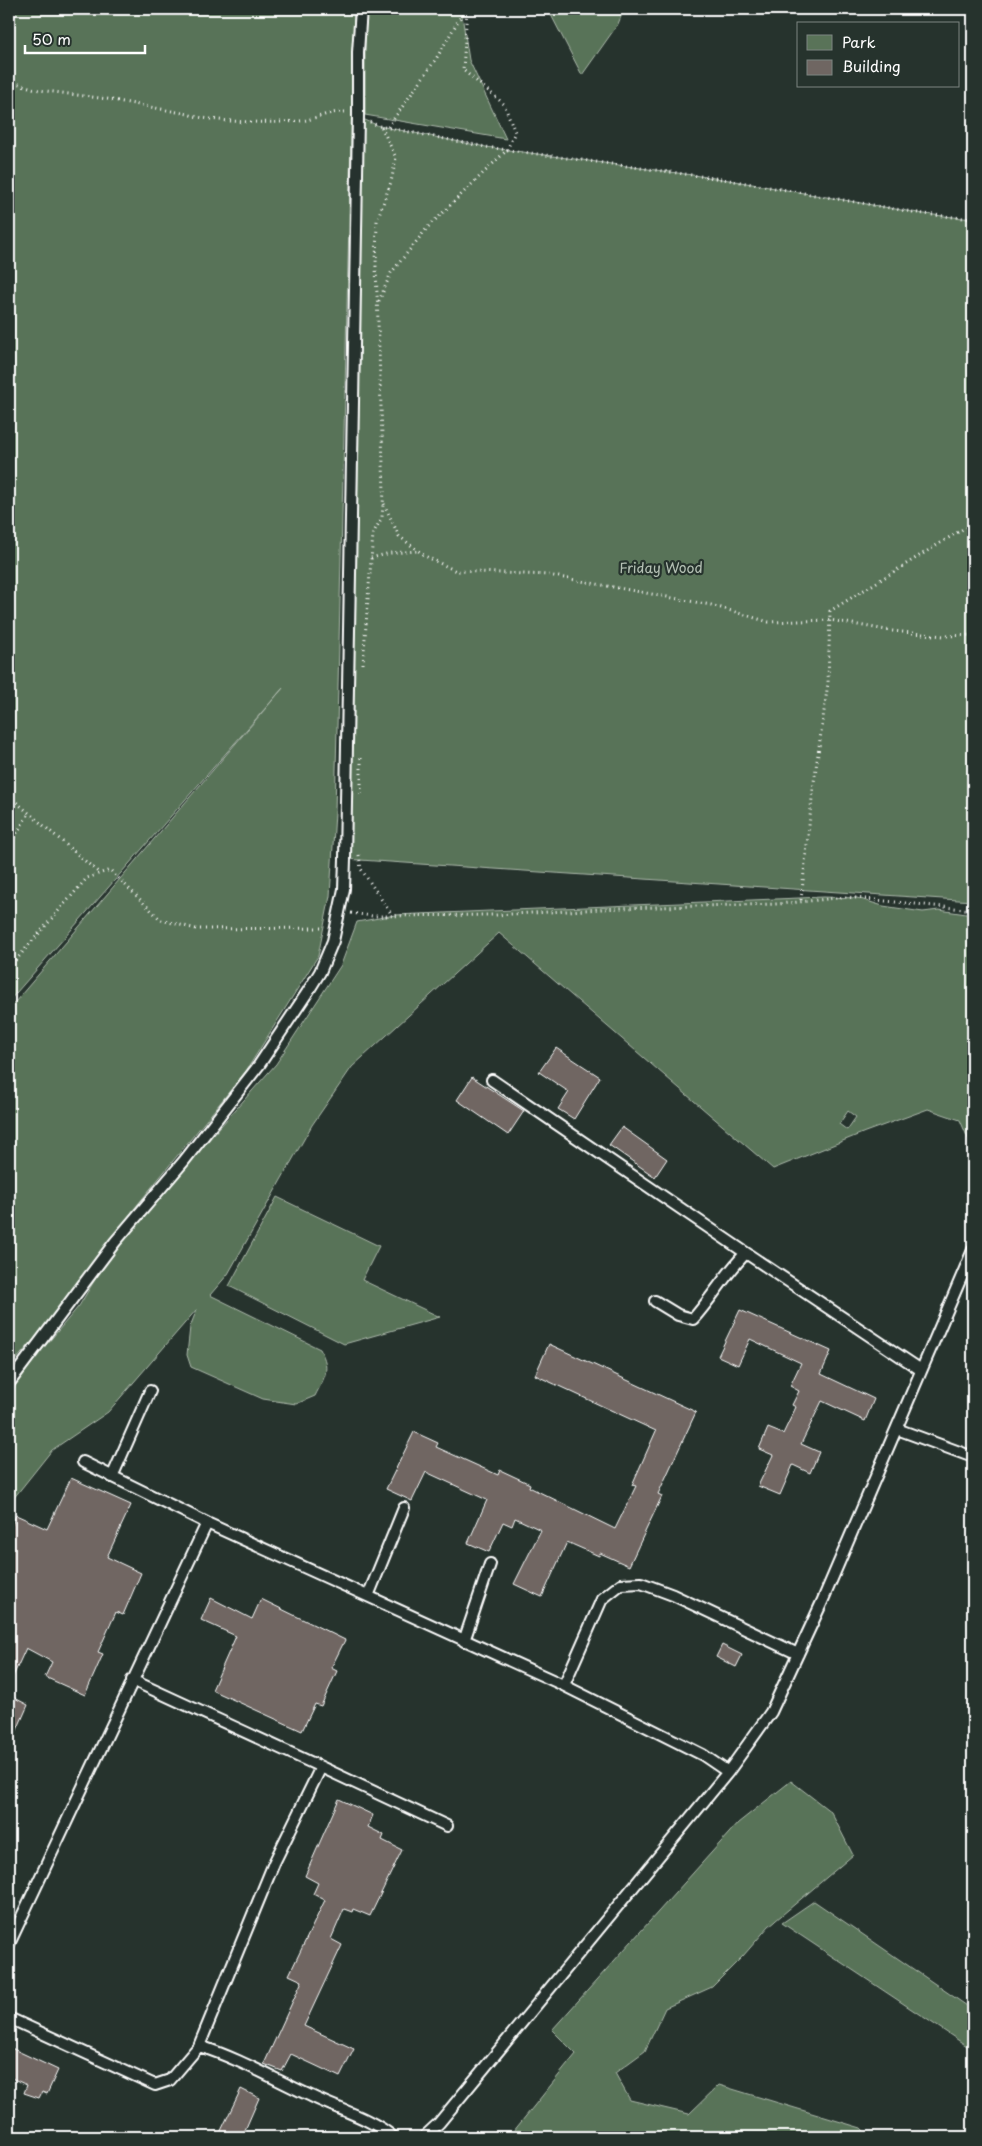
<svg xmlns="http://www.w3.org/2000/svg" width="982" height="2146" font-family="'Playpen Sans',sans-serif">
<rect width="100%" height="100%" fill="#26332d"/>
<filter id="ink" filterUnits="userSpaceOnUse"><feTurbulence type="fractalNoise" baseFrequency=".02" numOctaves="2"/><feDisplacementMap in="SourceGraphic" scale="10" xChannelSelector="R" yChannelSelector="G"/><feConvolveMatrix kernelMatrix="1 2 1 2 8 2 1 2 1" color-interpolation-filters="sRGB"/></filter>
<g filter="url(#ink)">
<path fill="#597358" stroke="#acb9ac" fill-rule="evenodd" d="M9 9H354L335 812 330 896 318 956 246 1071 134 1209 73 1294 9 1368V1009L283 688 9 1001Z
M365 9H461L469 60 506 139 365 115Z
M548 9H624L618 24 582 75Z
M358 117 379 126 486 147 729 180 924 214 973 219V901L345 859Z
M823 897 857 898 883 906 923 912 939 910 973 915V1150L960 1120 928 1109 865 1132 773 1169 499 933 352 1067 312 1125 228 1274 210 1295 320 1349C331 1370 325 1376 315 1396L296 1404 263 1399 191 1367 187 1355 190 1327 197 1309 108 1412 52 1450 9 1504V1394L41 1351 79 1306 117 1243 276 1064 341 965 357 922 395 915ZM848 1111 856 1117 847 1130 839 1124Z
M277 1197 379 1246 362 1280 440 1317 344 1344 229 1286Z
M791 1781 831 1812 853 1855 769 1926 743 1956 712 1987 665 2008 645 2051 615 2073 630 2100 689 2114 719 2085 861 2128 870 2137H509L576 2054 552 2030 738 1823Z
M814 1901 973 2010V2050L782 1923Z"/>
<path fill="#6f6662" stroke="#fff" d="M556 1048 600 1077 574 1119 558 1109 569 1092 539 1072Z
M472 1077 524 1111 508 1135 457 1100Z
M622 1127 667 1159 655 1177 609 1145Z
M740 1310 831 1351 821 1374 874 1399 865 1421 822 1401 801 1444 819 1452 810 1473 793 1465 780 1495 758 1486 773 1455 759 1449 768 1428 783 1434 796 1407 792 1405 799 1391 790 1386 801 1363 750 1339 738 1365 718 1356Z
M549 1344 696 1412 658 1494 662 1496 629 1566 600 1553 599 1556 567 1542 542 1597 514 1584 541 1530 515 1518 512 1526 503 1522 489 1552 468 1543 487 1500 426 1472 412 1501 386 1489 414 1432 438 1443 436 1447 498 1475 500 1470 530 1484 529 1487 615 1529 636 1486 632 1485 656 1431 535 1375Z
M71 1478 131 1505 107 1557 141 1573 123 1615 116 1612 98 1652 103 1654 85 1695 45 1677 52 1662 26 1648 9 1685V1532L16 1515 47 1529Z
M211 1598 252 1619 261 1599 345 1640 331 1668 337 1671 321 1706 315 1704 302 1731 212 1690 236 1636 201 1620Z
M722 1645 742 1655 736 1667 716 1657Z
M9 1695 28 1705 9 1748Z
M339 1799 373 1815 368 1827 384 1835 382 1840 402 1850 370 1916 353 1909 352 1912 344 1909 331 1939 342 1945 304 2026 354 2049 340 2077 291 2054 282 2071 264 2064 302 1981 289 1975 325 1900 313 1894 318 1883 305 1876Z
M9 2047 58 2070 47 2094 42 2092 39 2098 24 2093 27 2085 9 2077Z
M241 2089 259 2098 242 2137H218Z"/>
<g fill="none" stroke-linecap="round" stroke-linejoin="round">
<defs>
<path id="lane" d="M492 1080 746 1253
M655 1301 678 1315 693 1319C712 1298 726 1273 746 1253L921 1370
M9 1383 115 1242 184 1161 259 1065 307 993 320 972 333 941 344 889 345 859 358 117V52L361 9
M897 1429 973 1457
M83 1462 207 1523 561 1684 703 1755 728 1772
M112 1477 150 1391
M368 1596 404 1508
M464 1641 490 1564
M132 1680 321 1767 274 1863 199 2046
M564 1685 602 1599 621 1584 641 1583 673 1595 798 1654
M321 1767 447 1826
M9 1944 207 1523
M9 2018 155 2085 170 2080 199 2046C238 2058 274 2079 311 2096 337 2109 371 2118 393 2137
M424 2137 439 2123 728 1772 771 1712 822 1602 973 1250"/>
</defs>
<use href="#lane" stroke="#fff" stroke-width="14"/>
<path stroke="#fff" stroke-width="3" stroke-dasharray="1 4" stroke-linecap="butt" d="M9 81 39 90 107 99 188 114C210 123 283 124 307 120 319 117 333 111 345 112
M370 122 379 126 486 147 729 180 924 214 973 219
M388 127 436 59 465 9
M379 301 391 273 428 227 507 150 515 132 504 104 463 70 467 9
M384 504 399 536 425 556 456 571 548 575 711 605 769 622 830 620 892 631 944 636 973 635
M371 558 390 553 418 551
M363 664 373 534 382 517 384 492 376 266 377 220 391 182 396 158 381 126
M361 794V758
M9 796 99 873
M9 846 29 813
M359 855 361 869 392 915
M801 900 813 789 828 683 830 611 963 529 973 526
M351 913 372 916 495 915 620 908 779 904 847 897 973 910
M9 968 87 878 110 870 161 920 196 929 323 928"/>
<use href="#lane" stroke="#26332d" stroke-width="10"/>
</g>
</g>
<g text-anchor="middle" dominant-baseline="central" stroke-width="4.5" stroke-linejoin="round" paint-order="stroke">
<g font-size="14" fill="#b4c0b4" stroke="#26332d">
<text x="661" y="567">Friday Wood</text>
</g>
</g>
<rect width="982" height="2146" fill="none" stroke="#26332d" stroke-width="30"/>
<rect x="15" y="15" width="952" height="2116" fill="none" stroke="#fff" stroke-width="2" filter="url(#ink)"/>
<rect x="797" y="22" width="162" height="65" fill="#26332d" stroke="#7d8581"/>
<rect x="807" y="35" width="25" height="15" fill="#597358" stroke="#7d8581"/>
<text x="842" y="48" font-size="15" fill="#ffffff">Park</text>
<rect x="807" y="60" width="25" height="15" fill="#6f6662" stroke="#7d8581"/>
<text x="842" y="72" font-size="15" fill="#ffffff">Building</text>
<path d="M25 45v8h120v-8" fill="none" stroke="#ffffff" stroke-width="2.5"/>
<text x="32" y="45" font-size="15" fill="#ffffff" stroke="#26332d" stroke-width="4" paint-order="stroke">50 m</text>
</svg>
